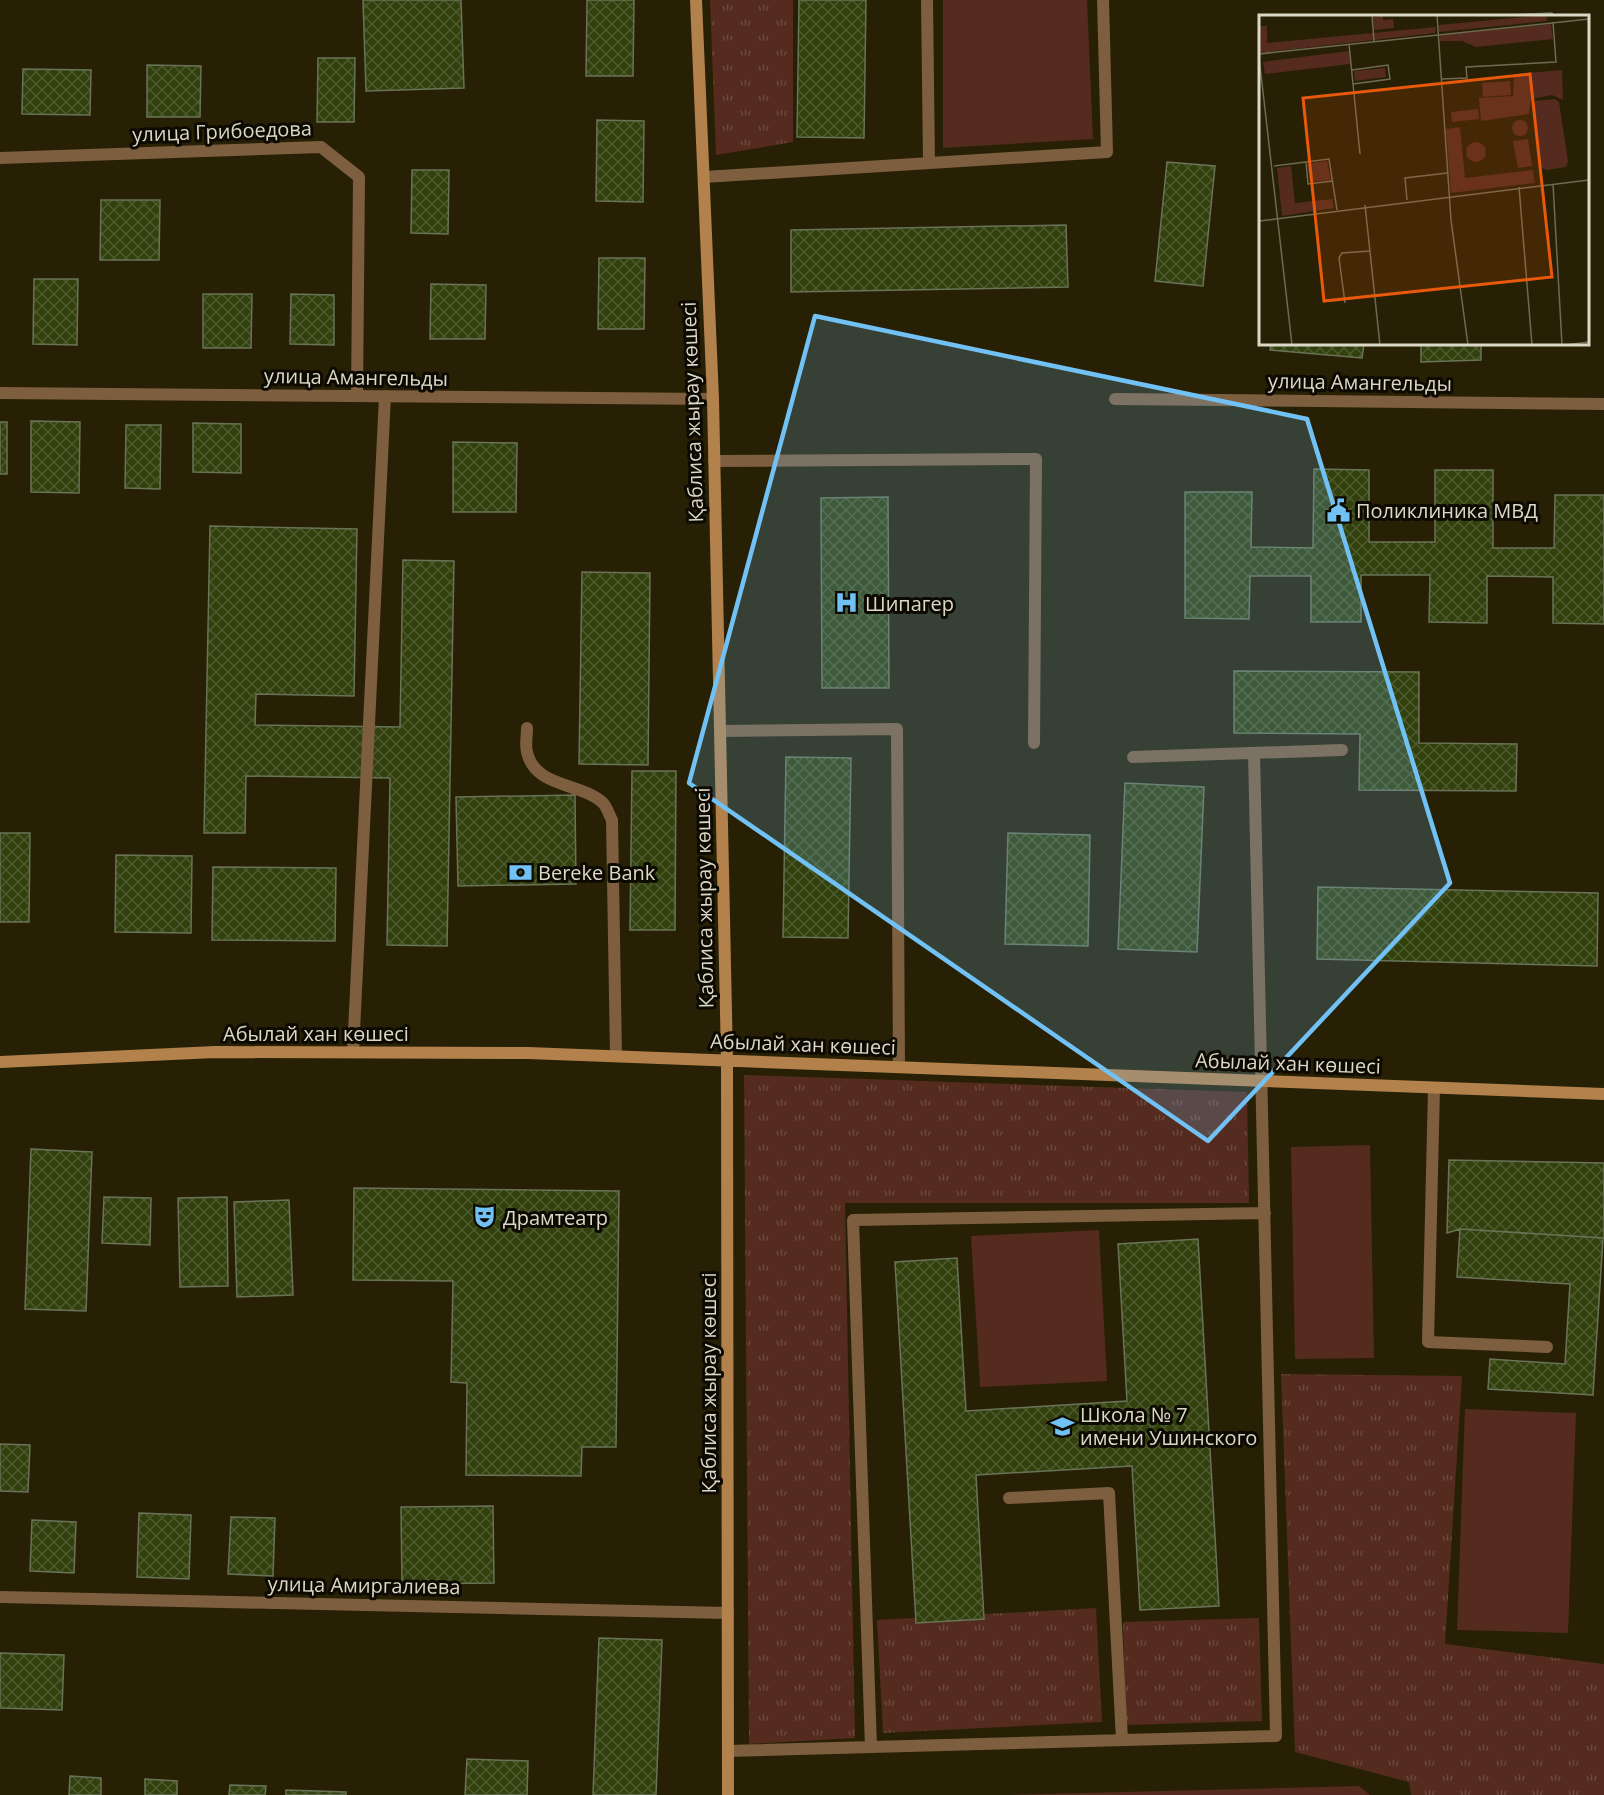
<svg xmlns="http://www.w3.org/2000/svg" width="1604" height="1795" font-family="'Open Sans',sans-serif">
<defs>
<pattern id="grass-tufts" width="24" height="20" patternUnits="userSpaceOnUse" patternTransform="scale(1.5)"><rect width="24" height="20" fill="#542b1e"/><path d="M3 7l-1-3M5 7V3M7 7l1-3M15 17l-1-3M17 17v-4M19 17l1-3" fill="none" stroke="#6c493d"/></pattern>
<pattern id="building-cross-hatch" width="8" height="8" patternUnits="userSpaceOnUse" patternTransform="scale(1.5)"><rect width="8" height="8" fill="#31400d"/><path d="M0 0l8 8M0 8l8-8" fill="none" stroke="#4e5b2f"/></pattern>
</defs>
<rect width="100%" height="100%" fill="#272005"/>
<path fill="url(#grass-tufts)" d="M710 0H793V142L716 155Z
M744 1075 1247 1092 1249 1203H845L855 1738 749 1744Z
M1281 1374 1462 1376 1445 1644 1604 1664V1795H1411L1409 1782 1295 1752Z
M1096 1608 1102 1722 883 1733 877 1620Z
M1259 1618 1262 1721 1126 1725 1123 1622Z"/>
<path fill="#542b1e" d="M943 0H1087L1093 139 943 148Z
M1370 1145 1374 1358 1295 1359 1291 1147Z
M1099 1230 1107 1381 980 1387 971 1236Z
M1465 1409 1576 1413 1568 1633 1457 1630Z
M1359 1786 1370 1795H1009Z"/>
<path fill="url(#building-cross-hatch)" stroke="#697357" stroke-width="1.5" d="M363 0H461L464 88 366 91Z
M587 0H634L633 76H586Z
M799 0H866L864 138 797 137Z
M1552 13 1553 16H1508V15Z
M318 58H355L354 122H317Z
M147 65 201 66 200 117H147Z
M23 69 91 70 90 115 22 114Z
M597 120 644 121 643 202 596 201Z
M1167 162 1215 166 1203 286 1155 281Z
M412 170H449L448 234 411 233Z
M101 200H160L159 260H100Z
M1066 225 1068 287 791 292V230Z
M599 258H645L644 329H598Z
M34 279H78L77 345 33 344Z
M431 284 486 285 485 339H430Z
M203 294H252L251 348H203Z
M291 294 334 295V345L290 344Z
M1271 344H1364L1362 358 1270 350Z
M1421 344H1481V360L1421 362Z
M31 421 80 422 79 493 31 492Z
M0 422H7V474H0Z
M193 423 241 424V473L193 472Z
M126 425H161L160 489 125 488Z
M453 442 517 443 516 512H453Z
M1314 469 1369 470V542H1435V470H1493V548H1554L1555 495H1604V624L1553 623V577L1487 576V623L1429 622 1430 575H1361V622H1311V576H1250L1249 619 1185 618V492H1252L1251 547 1313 548Z
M888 497 889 688H822L821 498Z
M210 526 357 529 354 696 256 694 255 725 400 727 403 560 454 561 447 946 387 945 390 778 246 776 245 833H204Z
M582 572 650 573 648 765 579 764Z
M1234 671 1419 672V743L1517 744 1516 791 1359 790 1360 734 1234 733Z
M786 757 851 758 848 938 783 937Z
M632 771H676L675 930H630Z
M1125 783 1204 787 1197 952 1118 949Z
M575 795 576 884 458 886 456 797Z
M0 833H30L29 922H0Z
M1008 833 1090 835 1088 946 1005 944Z
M116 855 192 856 191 933 115 932Z
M213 867 336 868 335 941 212 940Z
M1318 887 1598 893 1597 966 1317 959Z
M31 1149 92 1152 86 1311 25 1309Z
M1449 1160 1604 1163V1238L1460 1229 1447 1233Z
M354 1188 619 1191 616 1447H582L581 1476 466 1475 467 1383 451 1382 453 1281 353 1280Z
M104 1197 151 1198 150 1245 102 1243Z
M227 1197 228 1286 180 1287 178 1198Z
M289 1200 293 1295 237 1297 234 1202Z
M1460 1229 1603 1238 1593 1395 1488 1389 1490 1359 1565 1364 1570 1284 1457 1277Z
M1198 1239 1219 1606 1140 1610 1132 1466 976 1475 984 1619 916 1623 895 1262 957 1258 966 1411 1127 1401 1118 1244Z
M0 1444 30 1445 28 1492 0 1491Z
M493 1506 494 1583 402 1584 401 1507Z
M139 1513 191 1515 189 1579 137 1577Z
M231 1517 275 1518 273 1576 228 1574Z
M32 1520 76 1522 74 1573 30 1571Z
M599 1638 662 1640 656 1795H593Z
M0 1653 64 1655 62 1710 0 1708Z
M467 1759 528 1761 527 1795H465Z
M70 1776 101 1778V1795H69Z
M145 1779 177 1781V1795H145Z
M230 1785 266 1786 265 1795H229Z
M286 1790 346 1792V1795H286Z"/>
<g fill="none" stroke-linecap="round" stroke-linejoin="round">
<path stroke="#7d5e3f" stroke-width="12" d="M714 461 1036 459 1034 743
M527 728C527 736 525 745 527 752 535 788 580 782 603 803 607 807 609 815 612 820L616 1056
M1133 757 1342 750
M353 1052 385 396
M1434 1088 1428 1342 1547 1347
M1009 1498 1109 1493 1122 1740
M871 1747 853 1220 1265 1213
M728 1751 1276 1736 1254 753"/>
<path stroke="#7d5e3f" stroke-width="12" d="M927 0 929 163
M0 158 321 147 359 177 357 396
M704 177 1107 152 1103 0
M0 393 713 399
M1115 399 1604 404
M720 731 897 729 899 1067
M0 1597 728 1613"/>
<path stroke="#b2814c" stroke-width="12" d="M696 0 713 399 727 1060 728 1795
M0 1062 215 1052 528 1053 1604 1094"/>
</g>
<path fill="#72c1f5" fill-opacity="0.2" stroke="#72c1f5" stroke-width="4.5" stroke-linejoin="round" d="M815 316 1307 419 1450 883 1208 1141 689 783Z"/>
<defs>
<symbol id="civic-bare" viewBox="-9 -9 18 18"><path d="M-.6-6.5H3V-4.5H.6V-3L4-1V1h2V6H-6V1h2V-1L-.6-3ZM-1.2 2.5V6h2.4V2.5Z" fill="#72c1f5" stroke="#0d0a02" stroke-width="2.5" paint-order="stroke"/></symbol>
<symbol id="hospital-bare" viewBox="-9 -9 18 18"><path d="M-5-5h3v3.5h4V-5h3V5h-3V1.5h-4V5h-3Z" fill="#72c1f5" stroke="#0d0a02" stroke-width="2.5" paint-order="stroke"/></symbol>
<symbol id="bank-bare" viewBox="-9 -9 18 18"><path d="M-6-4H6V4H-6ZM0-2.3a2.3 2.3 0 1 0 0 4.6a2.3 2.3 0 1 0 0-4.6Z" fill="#72c1f5" stroke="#0d0a02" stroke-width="2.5" paint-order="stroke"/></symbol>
<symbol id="theatre-bare" viewBox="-9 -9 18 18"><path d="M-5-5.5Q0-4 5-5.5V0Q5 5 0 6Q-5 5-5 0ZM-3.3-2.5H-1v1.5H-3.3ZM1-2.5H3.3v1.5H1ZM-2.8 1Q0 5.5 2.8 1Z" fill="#72c1f5" stroke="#0d0a02" stroke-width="2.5" paint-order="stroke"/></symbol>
<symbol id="school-bare" viewBox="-9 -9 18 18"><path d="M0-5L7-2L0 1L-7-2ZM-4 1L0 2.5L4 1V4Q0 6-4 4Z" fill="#72c1f5" stroke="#0d0a02" stroke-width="2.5" paint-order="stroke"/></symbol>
</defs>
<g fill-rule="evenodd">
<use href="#civic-bare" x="1322" y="494" width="33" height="33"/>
<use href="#hospital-bare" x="830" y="586" width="33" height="33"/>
<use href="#bank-bare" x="504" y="856" width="33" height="33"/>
<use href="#theatre-bare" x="468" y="1200" width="33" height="33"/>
<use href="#school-bare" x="1046" y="1410" width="33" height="33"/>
</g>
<g text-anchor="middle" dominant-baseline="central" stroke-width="6" stroke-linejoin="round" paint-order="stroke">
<g font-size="20" fill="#dcd8c8" stroke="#0d0a02">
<text transform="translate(222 131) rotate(-2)">улица Грибоедова</text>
<text transform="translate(356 377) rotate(1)">улица Амангельды</text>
<text transform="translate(1360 382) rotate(1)">улица Амангельды</text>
<text transform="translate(692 412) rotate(-92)">Қаблиса жырау көшесі</text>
<text transform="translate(704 898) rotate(-91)">Қаблиса жырау көшесі</text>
<text x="316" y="1033">Абылай хан көшесі</text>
<text transform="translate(803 1044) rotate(2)">Абылай хан көшесі</text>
<text transform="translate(1288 1063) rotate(2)">Абылай хан көшесі</text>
<text transform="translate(708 1383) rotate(-90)">Қаблиса жырау көшесі</text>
<text transform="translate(364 1585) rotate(1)">улица Амиргалиева</text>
</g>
<g font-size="20" fill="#dcd8c8" stroke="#0d0a02" text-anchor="start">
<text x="1356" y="510">Поликлиника МВД</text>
<text x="865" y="603">Шипагер</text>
<text x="538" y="872">Bereke Bank</text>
<text x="503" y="1217">Драмтеатр</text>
<text x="1080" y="1414">Школа № 7<tspan x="1080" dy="23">имени Ушинского</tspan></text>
</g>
</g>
<g transform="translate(1259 15)">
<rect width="330" height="330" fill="#272005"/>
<path d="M287 0 288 6 180 17V10ZM124 1V5L134 4 135 13 115 15 114 2ZM292 9 294 24 217 32 203 26H181V20ZM0 11H8V28L177 12 176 18 1 38ZM90 36 91 49 6 59 4 47ZM303 55 304 85 293 80 272 84 270 99 222 106 220 83 254 81 255 59ZM253 113a8 8 0 1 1 16 0a8 8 0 1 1-16 0ZM201 112 206 163 274 155 276 168 192 178 187 114ZM269 124 273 151 259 153 254 126ZM32 151 36 188 73 184 75 193 23 201 18 153Z" fill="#542b1e"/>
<path d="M126 53 127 62 96 66 95 56ZM251 66 252 80 224 82 223 68ZM296 84 300 87 309 146 307 152 288 155 282 153 273 90 276 86ZM219 94 220 104 193 107 192 97ZM207 137a10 10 0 1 1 20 0a10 10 0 1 1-20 0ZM68 146 72 165 51 167 48 149Z" fill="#542b1e"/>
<path fill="none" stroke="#6f6a53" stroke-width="1.5" d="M113 0 115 26M178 0 192 205 209 330M90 29 101 139M0 39 330 4M0 42 33 330M93 55 129 50 131 64 94 69M182 64 208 63 207 52 297 47 294 7M47 147 49 169 74 166M15 151 70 144 78 195M294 169 303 330M260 172 273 330M148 185 146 163 188 158M106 190 121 330M0 206 330 165M86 288 80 243 83 238 111 236M306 330 330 327"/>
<path fill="#e8590c" fill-opacity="0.15" stroke="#e8590c" stroke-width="3" d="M271 59 293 262 65 286 44 83Z"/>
<rect width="330" height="330" fill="none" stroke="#dcd8c8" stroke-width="3"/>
</g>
</svg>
